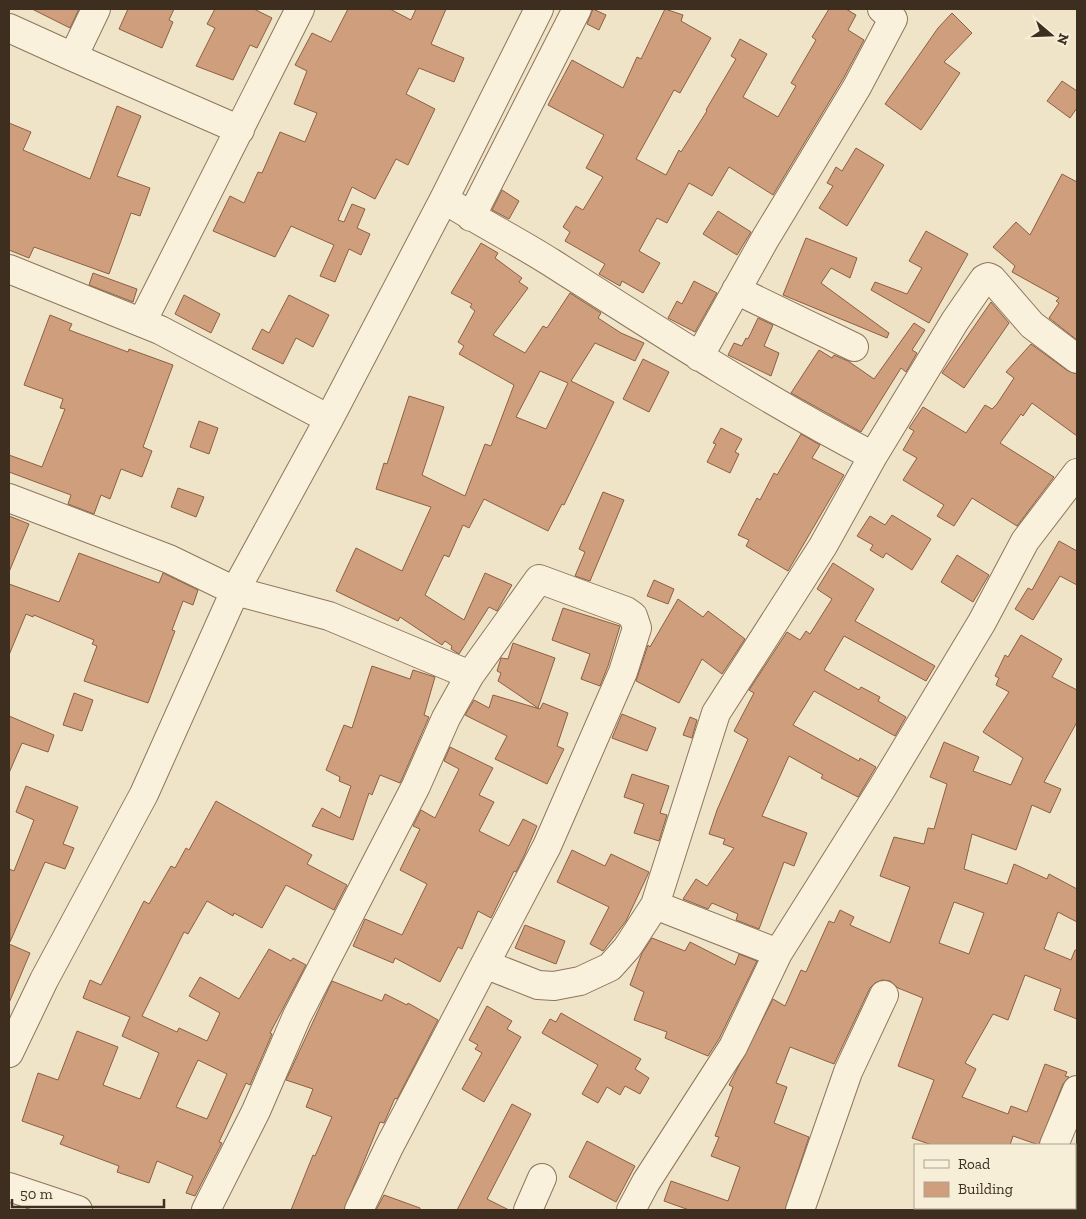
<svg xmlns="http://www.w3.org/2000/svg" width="1086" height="1219" font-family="'Zilla Slab',serif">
<rect width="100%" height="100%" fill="#f0e4c8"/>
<path fill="#cf9f7d" stroke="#8d5f41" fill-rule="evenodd" d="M32 9H79L70 28Z
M128 9H174L169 20 173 22 162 48 119 29Z
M215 9H254L272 18 257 48 250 45 233 80 196 66 215 28 207 24Z
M348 9H390L411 20 416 9H446L431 44 464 58 454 82 419 68 406 94 435 109 408 165 396 159 375 199 352 187 338 220 344 222 352 204 365 209 357 228 370 234 361 255 349 249 335 282 320 276 334 245 291 226 275 257 213 231 230 196 244 203 258 172 262 173 280 132 305 142 317 113 294 104 307 71 295 65 312 33 331 42Z
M593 9 606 15 599 30 587 24Z
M665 9 683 15 681 21 711 38 680 93 674 90 636 159 666 175 679 150 681 152 707 111 706 110 736 59 731 56 740 39 767 54 743 97 778 117 796 86 791 83 816 40 812 37 829 9H846L856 15 848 30 864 40 843 79 773 195 729 167 712 196 689 183 667 223 657 218 639 251 660 263 643 293 622 281 620 286 599 274 605 264 565 241 570 232 563 227 576 206 583 210 603 177 586 168 604 135 548 105 572 60 623 88 637 57 641 59Z
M952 13 972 33 944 62 960 73 921 130 885 104 938 28Z
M1062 81 1077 91V108L1070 118 1047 101Z
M117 106 141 116 117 176 150 188 140 216 131 213 109 274 34 247 29 258 9 250V123L31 132 23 150 90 179Z
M856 148 884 165 847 226 819 208 833 186 827 183 836 167 842 171Z
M1062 174 1077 182V340L1049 318 1059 303 1056 301 1059 298 1012 272 1015 266 993 247 1016 222 1030 235Z
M502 190 519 201 509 219 492 210Z
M718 211 751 232 737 255 703 234Z
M926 231 968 254 929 323 871 290 875 282 907 294 922 268 909 261Z
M806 238 857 258 850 278 831 268 821 283 889 333 887 338 783 295Z
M481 243 498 253 495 258 522 278 519 282 528 288 493 335 525 353 543 326 547 328 570 293 601 313 598 318 621 333 644 343 635 361 595 343 571 381 614 402 564 505 562 504 548 531 484 499 469 528 463 525 449 557 444 555 425 595 464 620 485 573 512 585 497 611 489 607 459 654 451 649 452 646 445 641 442 645 400 617 398 621 336 591 356 548 402 571 431 507 376 489 384 463 387 464 409 396 444 407 422 475 465 496 485 444 491 446 514 385 459 354 464 346 458 342 475 311 470 307 472 304 451 293ZM540 371 568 383 546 429 516 417Z
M93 273 137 289 133 302 89 285Z
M694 281 717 293 695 332 668 318 677 301 682 304Z
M184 295 220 314 211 333 175 314Z
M289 295 329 315 313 347 296 338 283 364 252 349 262 329 269 333Z
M991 302 1009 323 964 388 942 373Z
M50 315 72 324 69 330 128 352 129 349 173 365 143 447 152 451 142 477 121 469 110 499 101 495 94 514 68 504 71 495 9 472V455L42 467 65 409 60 408 63 399 24 385Z
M758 318 773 325 764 346 779 353 771 376 728 355 734 343 742 346 746 338 748 339Z
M914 323 925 330 912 350 917 353 906 372 901 368 861 432 791 393 819 350 832 358 834 355 848 361 874 379Z
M1031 344 1068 371 1077 374V436L1032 403 1023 416 1021 414 1000 443 1054 477 1017 526 972 498 954 526 937 516 944 505 903 480 917 458 903 450 914 431 909 428 923 407 966 433 985 405 992 409 997 404 1014 378 1006 372Z
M643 359 669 372 649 412 623 399Z
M199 421 218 428 209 454 190 447Z
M721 428 742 439 735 452 739 454 730 473 707 462 716 444 713 443Z
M801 434 820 445 812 458 844 475 788 571 746 546 749 540 738 535 757 498 760 500 774 473 777 475Z
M178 488 204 497 196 517 171 507Z
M603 492 624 500 590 581 575 576 585 552 579 549Z
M892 515 931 539 912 570 886 553 883 558 870 550 873 545 857 536 870 516 885 525Z
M9 516 29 524 9 572Z
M1059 541 1077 551V585L1060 576 1033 620 1015 609 1028 588 1032 590Z
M79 553 159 583 163 573 198 590 193 605 183 601 172 630 175 631 148 703 84 681 97 646 92 644 94 640 34 615 33 617 26 614 9 655V584L59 602Z
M957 555 989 575 973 602 941 582Z
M833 563 874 589 855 621 935 666 926 681 844 636 824 670 859 690 861 687 880 697 878 701 906 717 895 736 814 691 793 725 859 761 860 758 876 767 858 797 821 778 823 775 789 756 762 816 807 833 794 866 784 862 759 929 736 920 738 914 712 903 708 909 683 899 696 879 707 886 734 848 723 844 725 839 709 834 717 810 748 739 734 731 754 693 749 690 787 632 800 640 806 631 810 634 832 599 817 589Z
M654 580 674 589 668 604 647 596Z
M678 599 703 617 708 611 745 639 722 674 702 659 679 703 636 681 648 645 650 647Z
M563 608 620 626 608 666 600 686 581 679 590 654 552 640Z
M1021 635 1062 659 1052 677 1077 690V722L1044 782 1061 789 1050 813 1032 805 1016 850 972 834 964 869 1007 884 1014 864 1047 879 1049 874 1077 889V922L1058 912 1044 949 1071 960 1075 950H1077V1019L1054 1010 1061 989 1025 975 1008 1020 993 1014 965 1063 976 1069 962 1097 1008 1114 1011 1106 1027 1112 1045 1064 1067 1072 1065 1076 1069 1077 1063 1084 1039 1145 1013 1136 1010 1145H932L912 1138 934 1080 898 1066 923 998 898 988 890 981 882 980 875 983 870 988 834 1064 790 1047 776 1083 787 1087 774 1123 809 1137 785 1210H689L664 1201 671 1181 728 1201 740 1167 711 1156 719 1137 715 1136 733 1087 729 1085 773 999 785 1006 801 970 806 972 829 921 834 923 840 910 854 917 850 925 890 943 910 887 880 876 894 837 924 844 928 828 934 829 947 784 930 777 944 742 979 757 973 771 1011 785 1023 758 983 732 1009 692 996 685 999 678 995 676 1005 655 1008 657ZM954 902 984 913 969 954 939 943Z
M513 643 555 658 538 708 498 681 501 673 497 671 501 658 508 659Z
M372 666 410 679 413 670 435 677 424 715 429 717 402 779 400 783 380 775 372 795 369 793 353 840 312 826 322 808 340 818 351 786 339 781 340 777 326 770 344 725 352 728Z
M74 693 93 700 82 731 63 725Z
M493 695 540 709 543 703 568 713 557 746 564 749 547 784 495 759 507 736 465 715 474 700 489 708Z
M622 714 656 728 647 751 612 738Z
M9 716 54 735 48 752 22 743 9 773Z
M690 717 697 720 692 738 683 735Z
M450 747 493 768 479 795 494 802 479 831 509 846 523 819 537 826 524 856 516 872 514 871 491 918 478 911 462 949 458 947 440 982 395 958 393 963 353 946 365 919 402 935 427 884 400 870 420 829 413 826 421 810 435 818 459 769 444 761Z
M632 774 669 786 660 813 667 815 659 841 634 833 644 804 624 797Z
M26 786 78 807 63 844 74 848 65 869 45 862 10 942 9 869 14 871 34 820 16 812Z
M216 801 312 855 307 864 347 885 334 910 286 885 262 928 234 913 233 916 207 901 188 934 184 932 142 1016 177 1032 179 1028 207 1041 220 1013 189 996 200 977 239 999 269 949 291 961 293 958 306 965 270 1033 272 1034 250 1085 246 1083 219 1142 222 1143 195 1196 186 1193 193 1176 157 1161 149 1183 117 1172 119 1166 60 1144 64 1136 22 1121 38 1073 58 1080 77 1031 118 1047 103 1085 140 1099 159 1053 122 1036 130 1017 83 998 90 980 101 985 144 901 149 904 171 866 175 868 186 848 189 850ZM198 1060 227 1074 207 1119 176 1107Z
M572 850 605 866 611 854 649 872 626 921 603 951 590 944 609 907 557 882Z
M525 925 565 941 556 964 515 948Z
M652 938 685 951 690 942 735 965 739 954 757 961 719 1039 708 1056 665 1038 667 1032 634 1020 644 992 630 985 642 953Z
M9 944 30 953 9 1003Z
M332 981 382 1001 385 994 407 1005 408 1003 438 1020 397 1099 395 1098 384 1123 380 1122 344 1210H291L313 1155 315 1156 332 1117 306 1107 313 1089 286 1080Z
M487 1006 512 1021 507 1029 521 1037 484 1102 462 1089 482 1053 475 1049 478 1045 469 1040Z
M561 1013 641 1059 635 1069 649 1078 640 1094 625 1086 620 1095 607 1087 598 1103 582 1094 598 1065 542 1033 550 1019 556 1022Z
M512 1104 531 1114 487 1199 509 1210H457Z
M587 1141 635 1166 616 1202 569 1177Z
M384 1195 420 1208V1210H376Z"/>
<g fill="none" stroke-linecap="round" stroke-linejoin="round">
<defs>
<path id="minor" d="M96 9 73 57 240 130
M9 28 73 57
M444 199C479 222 516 240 552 263 657 330 762 398 873 456
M471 217 577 9
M9 269 160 330 329 419
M736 290 854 347
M142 322 300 9
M699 357 765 239 857 87 893 19 882 9
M9 498 169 559 235 591 329 616 470 675
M655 905 778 953
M487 965 538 985 554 986 580 981 610 967 627 948 655 905 716 713 823 546 873 456 955 321 984 279 988 277 992 279 1032 325 1077 359
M9 1053 44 980 144 794 235 591 329 419 444 199 539 9
M1054 1145 1077 1090
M9 1187 78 1210
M206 1210 256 1111 297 1016 416 786 446 718 470 675 539 579 626 611 633 616 637 628 623 672 547 846 389 1147 359 1210
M528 1210 542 1178
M631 1210 646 1182 733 1047 778 953 882 788 982 622 1025 541 1077 473
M800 1210 848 1072 884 995
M1028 1210 1029 1208"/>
</defs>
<use href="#minor" stroke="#8d765c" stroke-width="30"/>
<use href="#minor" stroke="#faf1dc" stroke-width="28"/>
</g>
<rect width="1086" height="1219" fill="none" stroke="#3d2e20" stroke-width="20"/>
<rect x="914" y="1144" width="162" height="65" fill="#f7eed8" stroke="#ada18e"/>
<rect x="924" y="1160" width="25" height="8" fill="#faf1dc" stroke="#ada18e"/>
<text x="958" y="1169" font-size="15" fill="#3d2e20">Road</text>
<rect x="924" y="1182" width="25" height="15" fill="#cf9f7d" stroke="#ada18e"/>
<text x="958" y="1194" font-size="15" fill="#3d2e20">Building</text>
<g transform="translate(1051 35) rotate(109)" stroke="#f7eed8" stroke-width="4" paint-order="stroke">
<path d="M0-4L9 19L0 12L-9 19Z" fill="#3d2e20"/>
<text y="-8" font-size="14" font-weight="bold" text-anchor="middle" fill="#3d2e20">N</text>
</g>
<path d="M12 1199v8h152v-8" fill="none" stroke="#3d2e20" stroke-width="2.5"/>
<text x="20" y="1199" font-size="15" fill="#3d2e20" stroke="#f7eed8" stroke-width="4" paint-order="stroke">50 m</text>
</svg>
